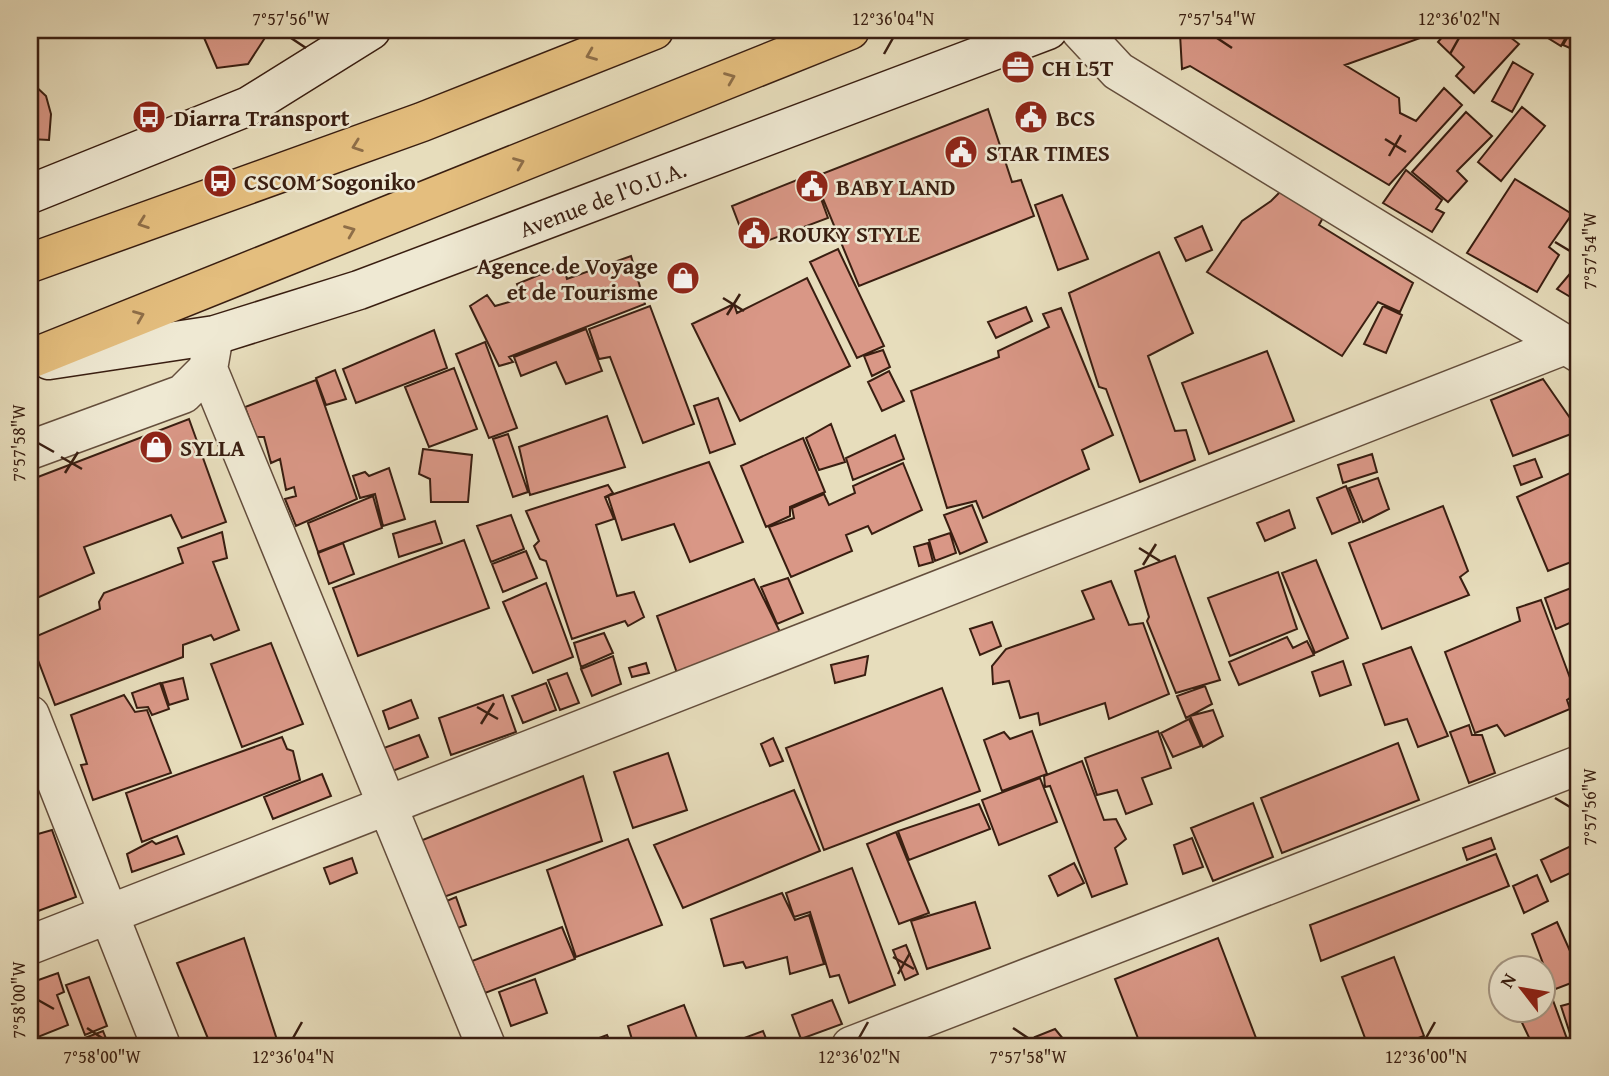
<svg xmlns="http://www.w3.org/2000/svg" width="1609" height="1076" font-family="'Gentium Book Plus',serif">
<rect width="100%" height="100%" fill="#e7ddbc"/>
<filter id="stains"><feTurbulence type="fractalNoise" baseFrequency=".00286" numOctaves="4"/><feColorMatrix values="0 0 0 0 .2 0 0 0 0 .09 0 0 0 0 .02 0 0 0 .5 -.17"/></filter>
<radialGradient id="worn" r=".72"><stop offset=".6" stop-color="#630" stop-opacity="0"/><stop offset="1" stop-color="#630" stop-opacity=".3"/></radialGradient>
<path fill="#d99786" stroke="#391e11" stroke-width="2" d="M204 30H270L248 64 217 68 202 33Z
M1192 30H1424L1426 36 1345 65 1399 98 1400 113 1416 121 1444 88 1462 105 1389 185 1190 66 1182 69 1180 34Z
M1448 30H1501L1519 44 1474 93 1456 76 1464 67 1438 42Z
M1535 30H1570L1561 46Z
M1572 30H1579V52L1563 45Z
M1513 62 1533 74 1512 112 1492 101Z
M30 81 46 96 51 114 49 140 30 139Z
M1522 107 1545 126 1501 181 1478 162Z
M988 109 1012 182 1021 180 1034 216 859 286 814 177Z
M1466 112 1492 136 1457 171 1467 181 1448 202 1412 172Z
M1406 170 1442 200 1436 209 1444 213 1432 232 1383 203Z
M812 174 828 218 748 248 732 206Z
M1515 179 1572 214 1549 247 1559 255 1537 292 1467 253Z
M1282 190 1325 214 1319 225 1413 283 1400 312 1378 302 1342 356 1207 272 1242 221 1271 201Z
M1062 195 1088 259 1058 270 1035 205Z
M1202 226 1212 250 1186 261 1175 238Z
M838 249 884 346 857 358 810 262Z
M1159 252 1193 333 1148 356 1175 431 1186 430 1195 460 1140 482 1106 389 1099 387 1069 293Z
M631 256 645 304 509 357 513 362 499 366 470 306 487 295 495 306 523 298 517 284 563 265 567 279Z
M1579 263V302L1557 289Z
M807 278 850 366 740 421 692 324 734 304 737 313Z
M650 306 694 424 643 443 610 357 599 359 589 329Z
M1383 306 1402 315 1386 353 1364 344Z
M1026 307 1032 321 996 338 988 322Z
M1061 308 1113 435 1082 450 1089 469 983 518 976 501 947 508 911 391 999 357 998 351 1049 327 1043 314Z
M586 329 602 371 566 384 556 362 521 376 514 357Z
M434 330 447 368 356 403 343 369Z
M485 342 517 428 489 438 456 354Z
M883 350 890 367 872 376 864 356Z
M1267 351 1294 421 1209 454 1182 383Z
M454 368 477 429 429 447 405 387Z
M335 370 346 399 326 405 316 378Z
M889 371 904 401 882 411 868 382Z
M1543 379 1579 431 1513 456 1491 400Z
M316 380 357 499 296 526 285 499 296 496 294 487 286 490 280 459 271 463 264 437H256L245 407Z
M718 398 735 444 710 453 694 406Z
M607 416 625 467 530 495 519 447Z
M189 419 226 522 182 538 171 515 84 547 94 573 30 601V480Z
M831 424 845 462 819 470 806 438Z
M508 434 528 492 513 497 493 439Z
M895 435 904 459 853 480 846 458Z
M803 438 825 492 790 507V516L766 527 741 466Z
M423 449 472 455 468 502H431L430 479 419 474Z
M1372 454 1377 472 1343 483 1338 465Z
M1535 459 1542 477 1521 485 1514 466Z
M709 462 743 542 690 562 674 524 622 540 608 496Z
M903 463 922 510 872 534 868 526 846 535 852 551 791 577 769 527 794 518 792 508 824 494 829 505 855 493 853 486Z
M389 468 405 519 383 526 375 494 360 498 353 476 365 472 369 476Z
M1579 469V559L1548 571 1517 497Z
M1378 478 1389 509 1363 522 1349 488Z
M608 485 613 493 605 497 614 519 596 525 617 596 634 592 644 617 628 626 625 621 572 639 546 561 540 559 534 546 539 541 526 511Z
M1346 486 1360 522 1332 534 1317 498Z
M373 496 382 528 318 552 308 523Z
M972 505 987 542 960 554 944 515Z
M1443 506 1468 571 1460 577 1469 595 1382 629 1349 543Z
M1289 510 1295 528 1265 541 1257 523Z
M511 515 524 549 491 562 477 526Z
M435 521 442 543 399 557 393 534Z
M222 532 227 558 213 562 239 630 214 640 211 635 183 645V657L55 705 30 639 100 609 99 602 104 593 183 563 178 548Z
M950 533 956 553 935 561 929 540Z
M464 540 489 608 358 656 333 588Z
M343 543 354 574 329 584 318 553Z
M928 543 933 562 919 566 914 547Z
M526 551 537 578 503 592 492 564Z
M1175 556 1220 680 1176 693 1147 621 1149 617 1135 571Z
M1316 560 1348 638 1315 653 1282 573Z
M1278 572 1297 629 1230 656 1208 598Z
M788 578 803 613 777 624 761 587Z
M754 579 782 636 677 673 657 616Z
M1111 581 1129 625 1143 623 1169 694 1109 719 1105 703 1040 725 1038 713 1020 718 1009 681 993 684 992 666 1006 649 1094 619 1082 591Z
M546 583 573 657 533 673 503 602Z
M1579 585V619L1556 629 1545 598Z
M1541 600 1576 694 1567 700 1570 709 1505 736 1497 725 1475 733 1445 652 1520 621 1517 608Z
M992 622 1001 646 980 655 970 629Z
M604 633 613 653 581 667 574 643Z
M1287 637 1293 648 1307 641 1314 655 1239 685 1229 662Z
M271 643 303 724 242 747 211 664Z
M1411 647 1448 736 1418 747 1407 719 1385 725 1363 664Z
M613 656 621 684 592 696 581 669Z
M868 656 865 675 835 683 831 665Z
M1343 661 1351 685 1320 696 1312 672Z
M646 663 649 673 632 677 629 668Z
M567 673 579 703 560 710 548 680Z
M183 678 188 699 169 705 162 683Z
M160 683 169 709 152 715 148 707 137 708 132 693Z
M546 683 556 710 523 723 512 696Z
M1205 686 1212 704 1186 718 1177 696Z
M942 688 980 791 824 850 786 748Z
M124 695 135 712 147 710 171 773 93 800 81 765 87 764 71 715Z
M503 695 516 732 451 755 439 718Z
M411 700 418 718 389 729 383 711Z
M1213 710 1223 736 1203 747 1190 716Z
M1189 719 1201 746 1173 757 1161 733Z
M1469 725 1472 735H1482L1495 773 1469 783 1450 732Z
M1032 731 1047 774 1002 791 984 740 1004 732 1010 739Z
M1158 731 1171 768 1142 778 1152 804 1126 814 1117 790 1097 795 1085 758Z
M419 735 428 757 390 772 381 749Z
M282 737 287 749 293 751 300 780 142 842 126 793Z
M773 738 783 761 770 766 761 744Z
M1398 743 1419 800 1282 853 1261 798Z
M668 753 687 810 633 828 614 772Z
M1082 761 1104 820 1116 819 1126 839 1115 848 1127 884 1092 897 1050 786 1045 787 1044 776Z
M322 774 331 796 273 819 264 797Z
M583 776 602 841 438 899 415 843Z
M1040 778 1057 822 999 845 982 800Z
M794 790 820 851 683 908 654 845Z
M1253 803 1273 857 1213 881 1191 828Z
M979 804 990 829 909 860 898 831Z
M52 830 76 897 30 914V831L31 836Z
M896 832 929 913 899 924 867 844Z
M177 836 184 854 132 872 127 854 152 841 156 844Z
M1192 838 1203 867 1183 874 1174 845Z
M1491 838 1495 849 1467 860 1463 848Z
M628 839 662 925 576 957 547 870Z
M1571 846 1579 869 1551 882 1541 860Z
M1496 854 1509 886 1321 961 1310 925Z
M352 858 357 873 330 884 324 868Z
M1074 863 1084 883 1058 896 1049 876Z
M852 868 895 985 849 1003 839 975 830 977 810 912 794 917 786 893Z
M1537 875 1548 901 1524 913 1513 886Z
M782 893 795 920 809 915 824 964 790 974 787 957 746 968 743 962 724 966 711 919Z
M456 897 466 925 447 932 437 905Z
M975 902 990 948 927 969 911 921Z
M1557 922 1579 971V980L1553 990 1532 934Z
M562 927 575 959 485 993 472 961Z
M244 938 279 1046H211L177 963Z
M1218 938 1259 1046H1141L1115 979Z
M906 945 918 974 905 980 893 950Z
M1394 957 1424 1036 1396 1046H1368L1342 977Z
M1542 970 1567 1039 1551 1046H1533L1516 1010H1542Z
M58 973 64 992 57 995 68 1025 33 1039 30 1028V983Z
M89 977 107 1026 85 1035 66 985Z
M535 979 547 1013 511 1026 499 992Z
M832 1000 842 1024 801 1039 792 1015Z
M1579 1001V1046H1574L1561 1006Z
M684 1005 700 1046H634L628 1026Z
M1055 1029 1069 1046H1041L1035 1037Z
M103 1031 109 1046H64Z
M763 1031 769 1046H738L736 1041Z
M607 1035 612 1046H578Z"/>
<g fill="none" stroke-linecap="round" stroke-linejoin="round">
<defs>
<path id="street" d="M1080 30 1118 71 1579 353
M208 369 486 1046
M30 450 183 394 208 369 212 346
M30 715 161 1046
M30 945 1565 345
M851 1046 1579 765"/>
<g id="secondary">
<path d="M30 194 249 106 371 30"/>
<path id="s1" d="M49 360 215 335 359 290 1048 30"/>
</g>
<path id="highway" d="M30 263 422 122 654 30
M30 359 850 30"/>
</defs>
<use href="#street" stroke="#644e3c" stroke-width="41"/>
<use href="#secondary" stroke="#391e11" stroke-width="41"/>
<use href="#highway" stroke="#391e11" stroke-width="41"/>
<use href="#street" stroke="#efe9d3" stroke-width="38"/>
<use href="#secondary" stroke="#efe9d3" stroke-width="38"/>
<use href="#highway" stroke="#e4be7e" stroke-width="38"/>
</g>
<defs><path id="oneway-chevron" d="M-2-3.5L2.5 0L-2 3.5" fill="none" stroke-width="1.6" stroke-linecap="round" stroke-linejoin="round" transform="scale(1.75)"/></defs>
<g stroke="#8e6e48">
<use href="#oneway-chevron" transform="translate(591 55) rotate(158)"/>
<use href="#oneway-chevron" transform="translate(730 78) rotate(-22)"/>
<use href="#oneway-chevron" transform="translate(357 146) rotate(160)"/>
<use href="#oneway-chevron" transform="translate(519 163) rotate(-22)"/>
<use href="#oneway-chevron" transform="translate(143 223) rotate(160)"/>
<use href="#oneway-chevron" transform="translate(350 231) rotate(-22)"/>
<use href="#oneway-chevron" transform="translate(139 316) rotate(-22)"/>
</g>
<path fill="none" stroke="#391e11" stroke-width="2.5" d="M291 38 306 48M1217 38 1232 48M884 54 893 38M1450 54 1459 38M1385 139 1406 152M1389 156 1401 135M1555 242 1570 251M723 298 744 311M727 315 740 294M38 443 54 452M61 457 82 469M65 473 78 452M1139 548 1160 561M1143 565 1156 544M477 707 498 719M481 724 494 703M1555 798 1570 807M893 957 914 969M898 974 910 953M38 1000 54 1009M87 1028 102 1038M1013 1028 1028 1038M293 1038 302 1022M859 1038 868 1022M1426 1038 1435 1022"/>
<defs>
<symbol id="office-disc" viewBox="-11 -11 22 22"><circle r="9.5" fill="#8f2418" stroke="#efe9d3"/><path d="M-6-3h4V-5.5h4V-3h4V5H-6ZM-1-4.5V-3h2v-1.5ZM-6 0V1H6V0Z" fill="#fff"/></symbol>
<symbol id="bus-disc" viewBox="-11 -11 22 22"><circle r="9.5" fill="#8f2418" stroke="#efe9d3"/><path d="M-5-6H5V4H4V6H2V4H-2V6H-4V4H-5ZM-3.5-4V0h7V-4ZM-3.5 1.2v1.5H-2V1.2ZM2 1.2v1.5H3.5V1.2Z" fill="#fff"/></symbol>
<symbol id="civic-disc" viewBox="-11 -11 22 22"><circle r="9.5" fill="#8f2418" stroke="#efe9d3"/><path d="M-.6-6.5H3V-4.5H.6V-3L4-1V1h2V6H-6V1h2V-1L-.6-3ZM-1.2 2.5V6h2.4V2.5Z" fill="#fff"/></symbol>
<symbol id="shop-disc" viewBox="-11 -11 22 22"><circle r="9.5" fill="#8f2418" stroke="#efe9d3"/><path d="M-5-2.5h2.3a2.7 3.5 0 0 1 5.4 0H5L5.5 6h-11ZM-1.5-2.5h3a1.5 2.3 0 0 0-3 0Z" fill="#fff"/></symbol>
</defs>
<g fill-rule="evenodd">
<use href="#office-disc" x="999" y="48" width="38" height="38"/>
<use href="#bus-disc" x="130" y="98" width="38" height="38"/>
<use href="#civic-disc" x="1012" y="98" width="38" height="38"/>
<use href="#civic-disc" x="942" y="133" width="38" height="38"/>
<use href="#bus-disc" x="201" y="162" width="38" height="38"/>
<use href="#civic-disc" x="793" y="167" width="38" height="38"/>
<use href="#civic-disc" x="735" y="214" width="38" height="38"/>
<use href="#shop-disc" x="664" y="259" width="38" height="38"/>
<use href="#shop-disc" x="137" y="428" width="38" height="38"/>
</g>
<g text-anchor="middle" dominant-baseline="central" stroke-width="5" stroke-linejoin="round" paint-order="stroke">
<g font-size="23" font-weight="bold" fill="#391e11" stroke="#efe9d3" text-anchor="start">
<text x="1042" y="67">CH L5T</text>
<text x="174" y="117">Diarra Transport</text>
<text x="1056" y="117">BCS</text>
<text x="986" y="152">STAR TIMES</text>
<text x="244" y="181">CSCOM Sogoniko</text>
<text x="836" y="186">BABY LAND</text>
<text x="778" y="233">ROUKY STYLE</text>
<text x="658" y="265" text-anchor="end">Agence de Voyage<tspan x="658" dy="26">et de Tourisme</tspan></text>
<text x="180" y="447">SYLLA</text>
</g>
<g font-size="23" fill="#391e11" stroke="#efe9d3">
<text stroke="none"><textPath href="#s1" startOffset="579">Avenue de l'O.U.A.</textPath></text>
</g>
</g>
<rect width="1609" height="1076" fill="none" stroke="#e7ddbc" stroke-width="77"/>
<g transform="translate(1522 989) rotate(301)"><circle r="33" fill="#efe9d3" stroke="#a69885" stroke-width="2"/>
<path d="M0-5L12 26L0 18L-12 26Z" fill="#8f2418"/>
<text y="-10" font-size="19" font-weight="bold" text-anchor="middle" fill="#391e11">N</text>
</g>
<rect x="38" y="38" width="1532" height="1000" fill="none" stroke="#391e11" stroke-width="2.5"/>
<g font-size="18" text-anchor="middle" fill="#391e11">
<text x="291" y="25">7°57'56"W</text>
<text x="893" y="25">12°36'04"N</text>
<text x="1217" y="25">7°57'54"W</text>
<text x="1459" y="25">12°36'02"N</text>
<text transform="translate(1590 251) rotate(-90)" y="6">7°57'54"W</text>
<text transform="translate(19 443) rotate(-90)" y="6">7°57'58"W</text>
<text transform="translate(1590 807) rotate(-90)" y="6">7°57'56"W</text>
<text transform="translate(19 1000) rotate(-90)" y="6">7°58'00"W</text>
<text x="102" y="1063">7°58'00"W</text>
<text x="293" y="1063">12°36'04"N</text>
<text x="859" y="1063">12°36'02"N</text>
<text x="1028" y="1063">7°57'58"W</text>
<text x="1426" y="1063">12°36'00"N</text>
</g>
<rect width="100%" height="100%" filter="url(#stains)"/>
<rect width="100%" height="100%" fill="url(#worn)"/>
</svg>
